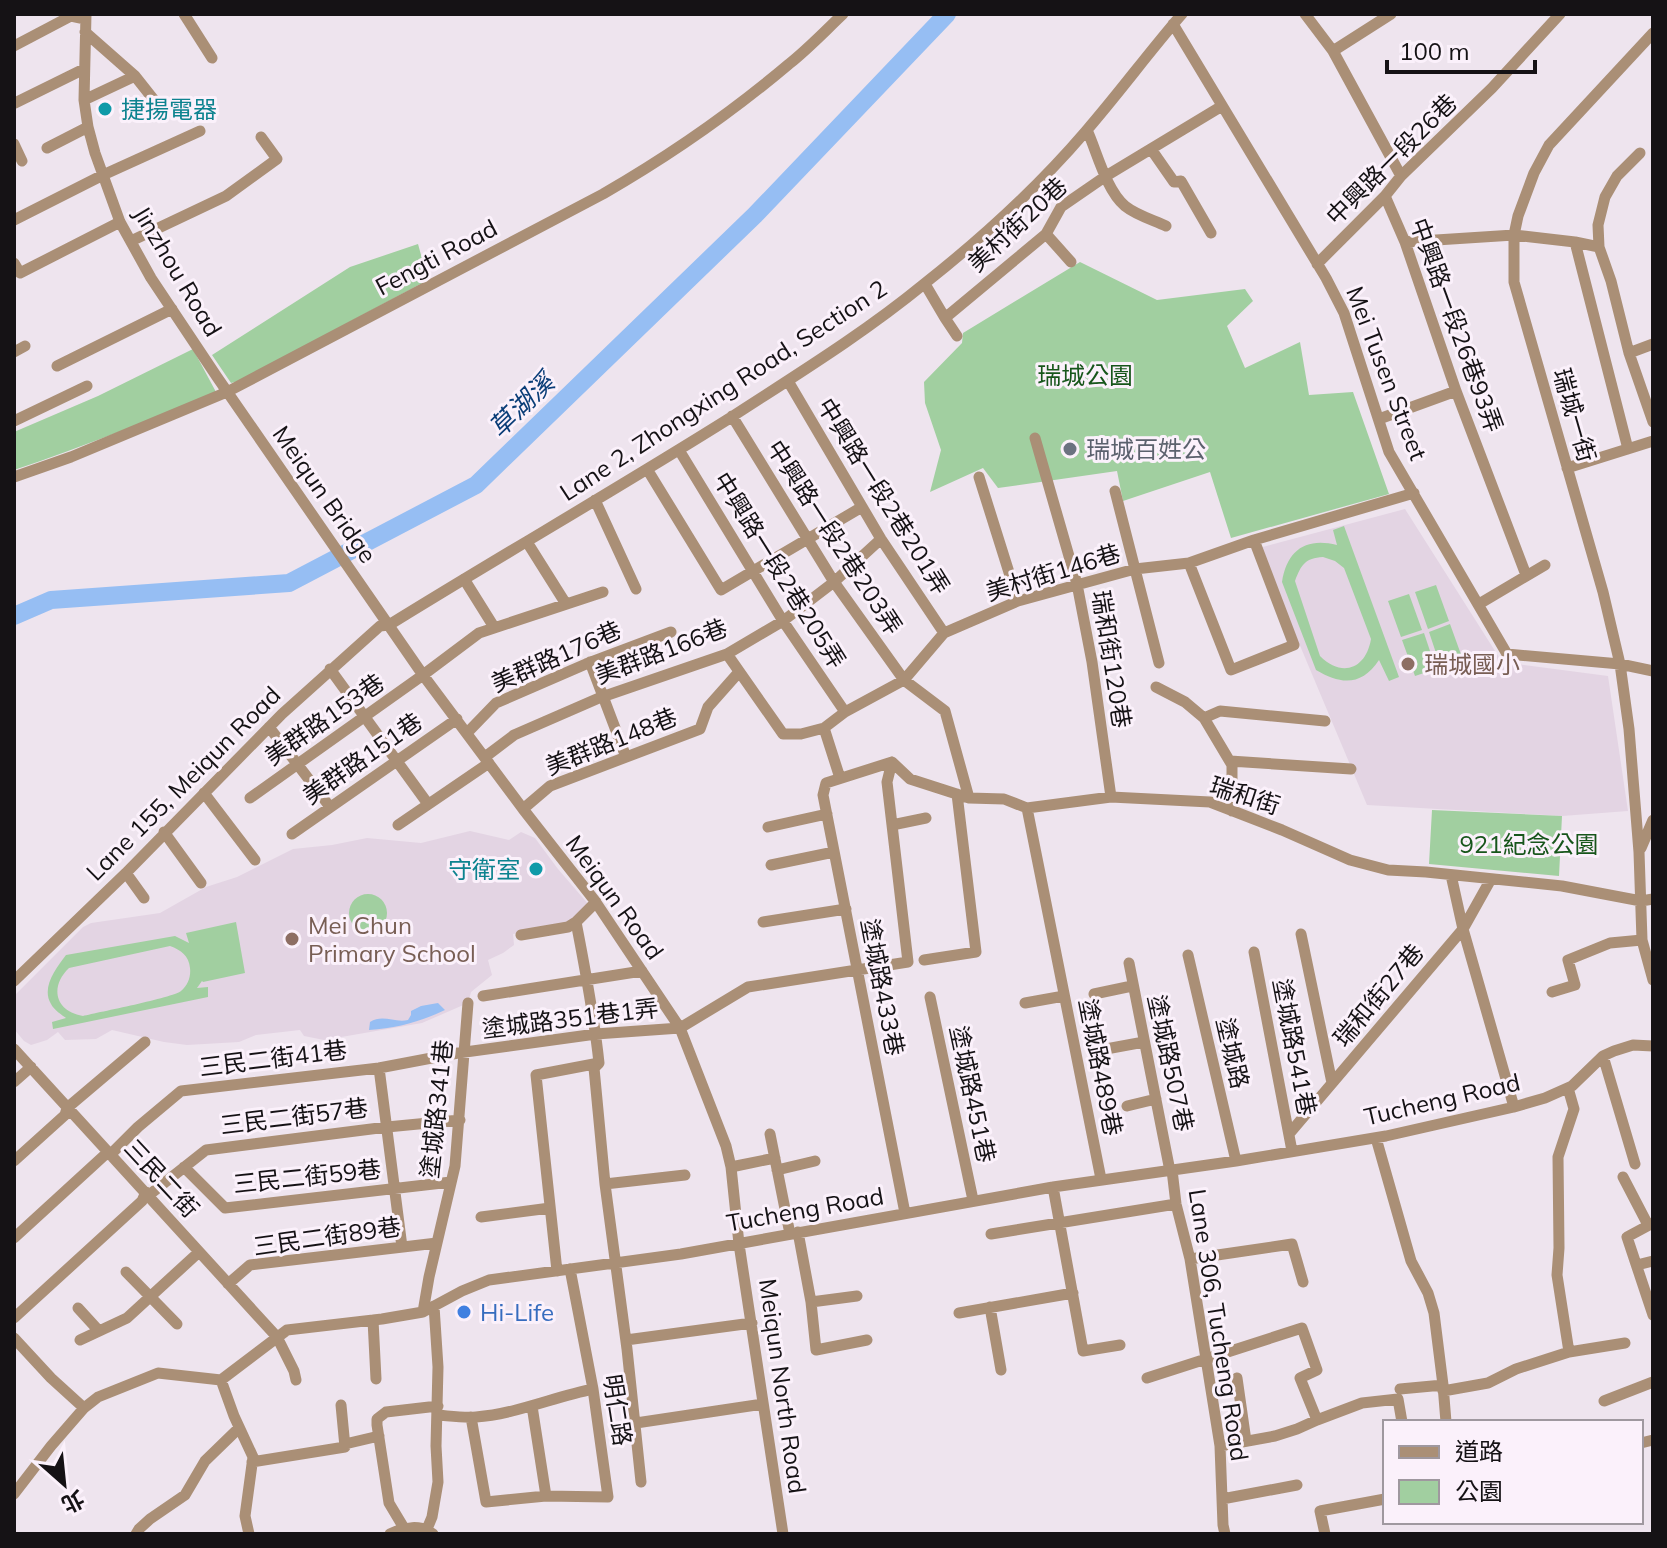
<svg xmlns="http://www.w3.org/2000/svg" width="1667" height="1548" font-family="Mulish,'Noto Sans TC',sans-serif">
<rect width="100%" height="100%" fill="#eee4ee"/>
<path fill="#e3d4e3" d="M1405 509 1502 662 1608 676 1628 811 1562 816 1367 805 1259 548Z
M470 831 509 840 521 832 535 838 558 869 589 905 568 923 513 934 514 945 503 953 488 960 492 975 471 992 468 1003 422 1023 324 1040 304 1036 300 1030 256 1035 239 1042 187 1045 164 1042 112 1030 96 1039 65 1040 58 1032 47 1040 31 1045 24 1041 14 1029V996L83 927 91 923 160 913 206 887 237 877 293 849 332 845 367 838 421 843Z"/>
<path fill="#a1cfa0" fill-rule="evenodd" d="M418 244 428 280 239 381 231 383 212 355 350 267Z
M1080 262 1157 300 1245 289 1253 301 1227 326 1245 368 1300 342 1309 395 1353 392 1389 494 1231 538 1210 472 1123 501 1117 471 998 488 983 468 930 492 941 450 925 403 924 382 962 343 963 333Z
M193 349 216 392C150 420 83 447 14 470V432L98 396Z
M1344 526 1399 677 1389 681 1379 660C1362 686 1341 685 1316 670L1282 582C1287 550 1306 537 1337 545L1333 530ZM1323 557 1335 561 1344 568 1371 639C1366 669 1342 678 1320 656L1295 581C1301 565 1305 558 1323 557Z
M1436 585 1449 621 1428 629 1415 592Z
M1409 594 1422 630 1401 637 1388 601Z
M1450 624 1463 660 1441 668 1429 632Z
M1424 633 1436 669 1415 676 1402 640Z
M1432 810 1562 816 1559 876 1429 864Z
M349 913a19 19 0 1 1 38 0a19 19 0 1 1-38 0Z
M236 922 245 973 203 982 202 981 197 988 208 987V997L53 1029 52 1022 66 1018C62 1015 54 1010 51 1004 41 988 56 968 66 955L175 936 189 943 186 933ZM170 946C181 950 189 956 190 968 191 977 188 985 181 991 172 998 99 1012 83 1016 54 1011 50 986 69 968Z"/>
<path fill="#96bef3" d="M438 1003 445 1010C420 1022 397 1028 369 1030L370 1022C383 1014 394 1023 408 1020L411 1015V1011L421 1006Z"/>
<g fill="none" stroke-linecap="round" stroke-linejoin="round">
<path stroke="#96bef3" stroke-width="18" d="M14 616 51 600 289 583 476 485 755 215 947 14"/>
<path stroke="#aa8f76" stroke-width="11" d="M86 14 84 100 88 127 95 153 120 222 151 278 217 377 423 675 523 809 595 901 680 1028 726 1146 731 1167 739 1244 783 1534
M184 14 212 58
M1305 14 1333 51 1401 176
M1173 24 1326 278 1344 313 1389 452 1507 654 1620 664 1653 671
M85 32 135 76 154 100
M1653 33 1549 145 1534 173 1518 216 1514 235V282L1603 592 1620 664 1629 729 1639 852 1642 940 1653 980
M14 46 71 16 85 19
M1333 51 1391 14
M84 100 135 76
M15 103 84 69
M1087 130C1097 152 1106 190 1125 206 1136 215 1153 220 1166 226
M14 144 22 161
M47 148 88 127
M1151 149 1174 182 1181 181 1211 233
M1640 153 1617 176 1605 197 1598 225 1599 247 1611 281 1629 353 1653 422
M1385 196 1405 242 1456 391 1526 575
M14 220 103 175 200 131
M1046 234 1071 262
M131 241 226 196 277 159 261 137
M1405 242 1514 235 1575 242 1599 247
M1575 242 1628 449
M14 263 20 273 120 222
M1317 264 1385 196 1401 176 1492 88 1560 14
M925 284 945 318
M957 336 945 318 1046 234 1061 207 1106 176 1222 106
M14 352 25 346
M1629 353 1653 344
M57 366 172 309
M788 381 881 539 944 633
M732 416 834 582 904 680 945 711 969 798
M1379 419 1456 391
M14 421 87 386
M1035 438 1077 584 1092 662 1111 797
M679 450 783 621 845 712
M1567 468 1653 441
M647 469 721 590 862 507
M14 477 71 457 227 392 603 194C669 156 731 113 789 64 808 49 825 31 843 14
M979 477 1018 601
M1115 491 1159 663
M595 500 636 589
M527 542 566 604
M1189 563 1231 670 1294 645 1254 540
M464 579 494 627
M1479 604 1545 565
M727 654 783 734H801L824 728 845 712 904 680 944 633 1018 601 1135 569 1189 563 1254 540 1414 493
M590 662 626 757
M330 669 428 804
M1156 687 1185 702 1204 718 1220 711 1325 721
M1204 718 1232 765V811
M269 727 330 807
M824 728 840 778
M467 733 496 703 586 664 671 632
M485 757 514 735 599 698 727 654 783 621 834 582 881 539
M1230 761 1351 769
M204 793 255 860
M250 798 423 675 479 633 603 592
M1027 808 1101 1179
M523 809 550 786 700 729 708 707 739 672
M398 825 489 763
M892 825 926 818
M768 827 827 814
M164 832 201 883
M292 834 457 719
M1641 848 1653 820
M771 865 834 852
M126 873 144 898
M1451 875 1463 929 1514 1107
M596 902 576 922C585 968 594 1015 599 1063L594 1068 605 1184 627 1349 641 1482
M763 922 846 909
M1301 934 1332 1083
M521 935 568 927 576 922
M1254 952 1292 1151
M1188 955 1236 1161
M924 960 976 952 957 794
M1129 963 1170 1171
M14 981 126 873 282 714 380 626 389 625C502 555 617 489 730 418 796 375 863 334 924 284 981 239 1039 186 1086 131 1119 93 1149 52 1182 14
M1552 992 1575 985 1568 960 1610 943 1642 940
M1094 994 1132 986
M483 996 642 971
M930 997 973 1200
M1025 1003 1064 996
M14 1049 277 1337 294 1371 296 1380
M1106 1049 1144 1042
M1603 1056 1635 1164
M379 1068 402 1247
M14 1082 31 1067
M1568 1088 1574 1109 1558 1157 1559 1248 1557 1275 1569 1352
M1127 1106 1156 1099
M770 1134 790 1234
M1289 1134 1463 929 1491 879
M1376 1138 1411 1261 1428 1293 1434 1313 1443 1385 1446 1422
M110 1155 138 1127 181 1091 379 1068 458 1053 596 1034 680 1028 748 987 908 962 887 782 892 762
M14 1161 65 1115 67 1108 145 1042
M184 1167 225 1208 451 1182
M731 1167 775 1158
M777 1170 815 1161
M1172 1170 1176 1204 1190 1259 1220 1446 1223 1525 1225 1534
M1623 1177 1648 1225
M605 1184 685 1175
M1053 1187 1083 1351 1120 1345
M149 1195 206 1150 387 1127 460 1120
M905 1213 823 795 826 783 892 762 910 779 969 798 1004 799 1027 808 1111 797 1210 802 1282 830 1350 860 1388 870 1426 872 1562 886 1641 901 1653 899
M481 1217 550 1208
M1653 1223 1627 1237 1653 1315
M798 1232 811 1302 816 1350 867 1340
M991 1234 1176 1204
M14 1238 108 1152
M1190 1259 1292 1244 1303 1282
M1637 1265 1653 1261
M557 1271 536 1075 599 1063
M126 1272 177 1324
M228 1284 250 1265 437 1243
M811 1302 857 1296
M990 1307 1001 1370
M78 1308 99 1331
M423 1312 429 1277 455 1166 468 1003
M959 1313 1073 1293
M14 1318 142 1201 146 1192
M373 1320 376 1379
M14 1338 51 1378 84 1408
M80 1340 127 1318 199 1252
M626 1340 752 1323
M1147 1378 1302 1328 1317 1370 1300 1378 1317 1420
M1237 1378 1246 1441
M221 1380 234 1416 253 1457 245 1516 249 1534
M1400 1389 1443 1385
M1443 1391 1488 1383 1516 1369 1569 1352 1625 1343
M1604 1401 1653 1382
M532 1406 546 1496
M437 1415C450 1416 463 1418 476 1417 516 1414 554 1397 593 1389
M471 1417 486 1502 546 1496 608 1497 593 1389 570 1269
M636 1423 763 1404
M1641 1443 1653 1440
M345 1444 379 1436
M1220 1446 1275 1436 1297 1429 1317 1420 1362 1403 1398 1399 1402 1422
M252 1462 345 1447 341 1405
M14 1494 51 1446 84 1408 98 1397 158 1373 221 1380 287 1330 382 1319 423 1312 462 1291 489 1280 681 1254 1053 1187 1236 1161 1386 1136 1514 1107 1545 1098 1572 1086 1603 1056 1614 1051 1633 1045 1653 1046
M1222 1499 1297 1485
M404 1528 389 1503 377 1425V1419L386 1412 438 1406
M427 1529 432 1517 438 1482 436 1446 438 1367 434 1306
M136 1534 139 1529 150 1519 185 1495 205 1461 239 1428
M390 1534C404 1527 421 1524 433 1534
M1325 1534 1320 1511 1385 1499"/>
</g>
<g fill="#0f9aa8" stroke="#fbf1fb" stroke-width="3">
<circle cx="105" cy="109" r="8"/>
<circle cx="536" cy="869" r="8"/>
</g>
<circle fill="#6b7280" stroke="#fbf1fb" stroke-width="3" cx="1070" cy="449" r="8"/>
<g fill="#8d6e63" stroke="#fbf1fb" stroke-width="3">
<circle cx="1408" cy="664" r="8"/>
<circle cx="292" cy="939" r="8"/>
</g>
<circle fill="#3f7fe0" stroke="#fbf1fb" stroke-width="3" cx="464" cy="1312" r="8"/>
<g text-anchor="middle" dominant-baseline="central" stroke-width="6" stroke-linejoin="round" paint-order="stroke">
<g font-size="24" fill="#0d838f" stroke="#fbf1fb" text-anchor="start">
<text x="121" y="109">捷揚電器</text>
<text x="520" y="869" text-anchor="end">守衛室</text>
</g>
<g font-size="24" fill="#151215" stroke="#fbf1fb">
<text transform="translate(1391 159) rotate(-45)">中興路一段26巷</text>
<text transform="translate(1017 224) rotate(-43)">美村街20巷</text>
<text transform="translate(436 257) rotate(-28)">Fengti Road</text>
<text transform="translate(178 271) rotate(59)">Jinzhou Road</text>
<text transform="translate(1457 325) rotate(70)">中興路一段26巷93弄</text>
<text transform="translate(1387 373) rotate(69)">Mei Tusen Street</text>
<text transform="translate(723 390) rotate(-33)">Lane 2, Zhongxing Road, Section 2</text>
<text transform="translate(1575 415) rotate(74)">瑞城一街</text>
<text transform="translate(325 494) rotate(55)">Meiqun Bridge</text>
<text transform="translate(884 496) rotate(58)">中興路一段2巷201弄</text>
<text transform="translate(835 537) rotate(57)">中興路一段2巷203弄</text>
<text transform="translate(780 570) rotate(58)">中興路一段2巷205弄</text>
<text transform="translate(1053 572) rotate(-17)">美村街146巷</text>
<text transform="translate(661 651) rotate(-21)">美群路166巷</text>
<text transform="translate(556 656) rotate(-24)">美群路176巷</text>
<text transform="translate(1112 659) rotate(81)">瑞和街120巷</text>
<text transform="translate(324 719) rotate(-35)">美群路153巷</text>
<text transform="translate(611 741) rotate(-22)">美群路148巷</text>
<text transform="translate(362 758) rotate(-35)">美群路151巷</text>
<text transform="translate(183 783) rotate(-45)">Lane 155, Meiqun Road</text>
<text transform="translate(1245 795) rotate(18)">瑞和街</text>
<text transform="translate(615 897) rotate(54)">Meiqun Road</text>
<text transform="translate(883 987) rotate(79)">塗城路433巷</text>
<text transform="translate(1378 995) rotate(-50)">瑞和街27巷</text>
<text transform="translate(570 1018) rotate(-7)">塗城路351巷1弄</text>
<text transform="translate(1295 1047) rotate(79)">塗城路541巷</text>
<text transform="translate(1233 1053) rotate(77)">塗城路</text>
<text transform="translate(273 1058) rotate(-7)">三民二街41巷</text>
<text transform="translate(1171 1063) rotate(78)">塗城路507巷</text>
<text transform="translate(1101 1067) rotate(79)">塗城路489巷</text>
<text transform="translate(973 1094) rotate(78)">塗城路451巷</text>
<text transform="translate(1442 1099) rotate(-13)">Tucheng Road</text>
<text transform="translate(436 1109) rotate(-84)">塗城路341巷</text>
<text transform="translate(294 1116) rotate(-7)">三民二街57巷</text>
<text transform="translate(307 1176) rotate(-6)">三民二街59巷</text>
<text transform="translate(162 1178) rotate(47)">三民二街</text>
<text transform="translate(805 1209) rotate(-10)">Tucheng Road</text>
<text transform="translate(327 1236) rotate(-8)">三民二街89巷</text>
<text transform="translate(1219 1325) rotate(81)">Lane 306, Tucheng Road</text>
<text transform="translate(783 1386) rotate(82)">Meiqun North Road</text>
<text transform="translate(618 1410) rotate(81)">明仁路</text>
</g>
<g font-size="24" fill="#17561b" stroke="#fbf1fb">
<text x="1085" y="375">瑞城公園</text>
<text x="1529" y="844">921紀念公園</text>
</g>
<g font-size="24" fill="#5b616d" stroke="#fbf1fb" text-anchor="start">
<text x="1086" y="449">瑞城百姓公</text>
</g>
<g font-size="24" fill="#785e54" stroke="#fbf1fb" text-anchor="start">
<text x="1424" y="664">瑞城國小</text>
<text x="308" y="925">Mei Chun<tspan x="308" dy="28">Primary School</tspan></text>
</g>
<g font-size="24" fill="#366cbe" stroke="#fbf1fb" text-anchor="start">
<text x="480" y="1312">Hi-Life</text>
</g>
<g font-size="26" font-style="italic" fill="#0a3d77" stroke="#fbf1fb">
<text transform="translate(521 405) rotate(-44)">草湖溪</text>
</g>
</g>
<rect width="1667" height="1548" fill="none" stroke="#151215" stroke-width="32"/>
<rect x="1383" y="1420" width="260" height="104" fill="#fbf1fb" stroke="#9f989f" stroke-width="2"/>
<rect x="1399" y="1446" width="40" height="12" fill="#aa8f76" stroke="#9f989f" stroke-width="2"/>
<text x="1455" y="1460" font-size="24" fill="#151215">道路</text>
<rect x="1399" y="1480" width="40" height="24" fill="#a1cfa0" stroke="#9f989f" stroke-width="2"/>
<text x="1455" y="1500" font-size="24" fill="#151215">公園</text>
<g transform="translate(64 1484) rotate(153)" stroke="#fbf1fb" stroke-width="6" paint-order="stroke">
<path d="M0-6L14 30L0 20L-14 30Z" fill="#151215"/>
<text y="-12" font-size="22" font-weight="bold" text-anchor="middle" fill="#151215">北</text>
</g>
<path d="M1387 60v12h148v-12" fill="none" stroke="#151215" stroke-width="4"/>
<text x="1399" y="60" font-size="24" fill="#151215" stroke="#fbf1fb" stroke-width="6" paint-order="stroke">100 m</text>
</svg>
